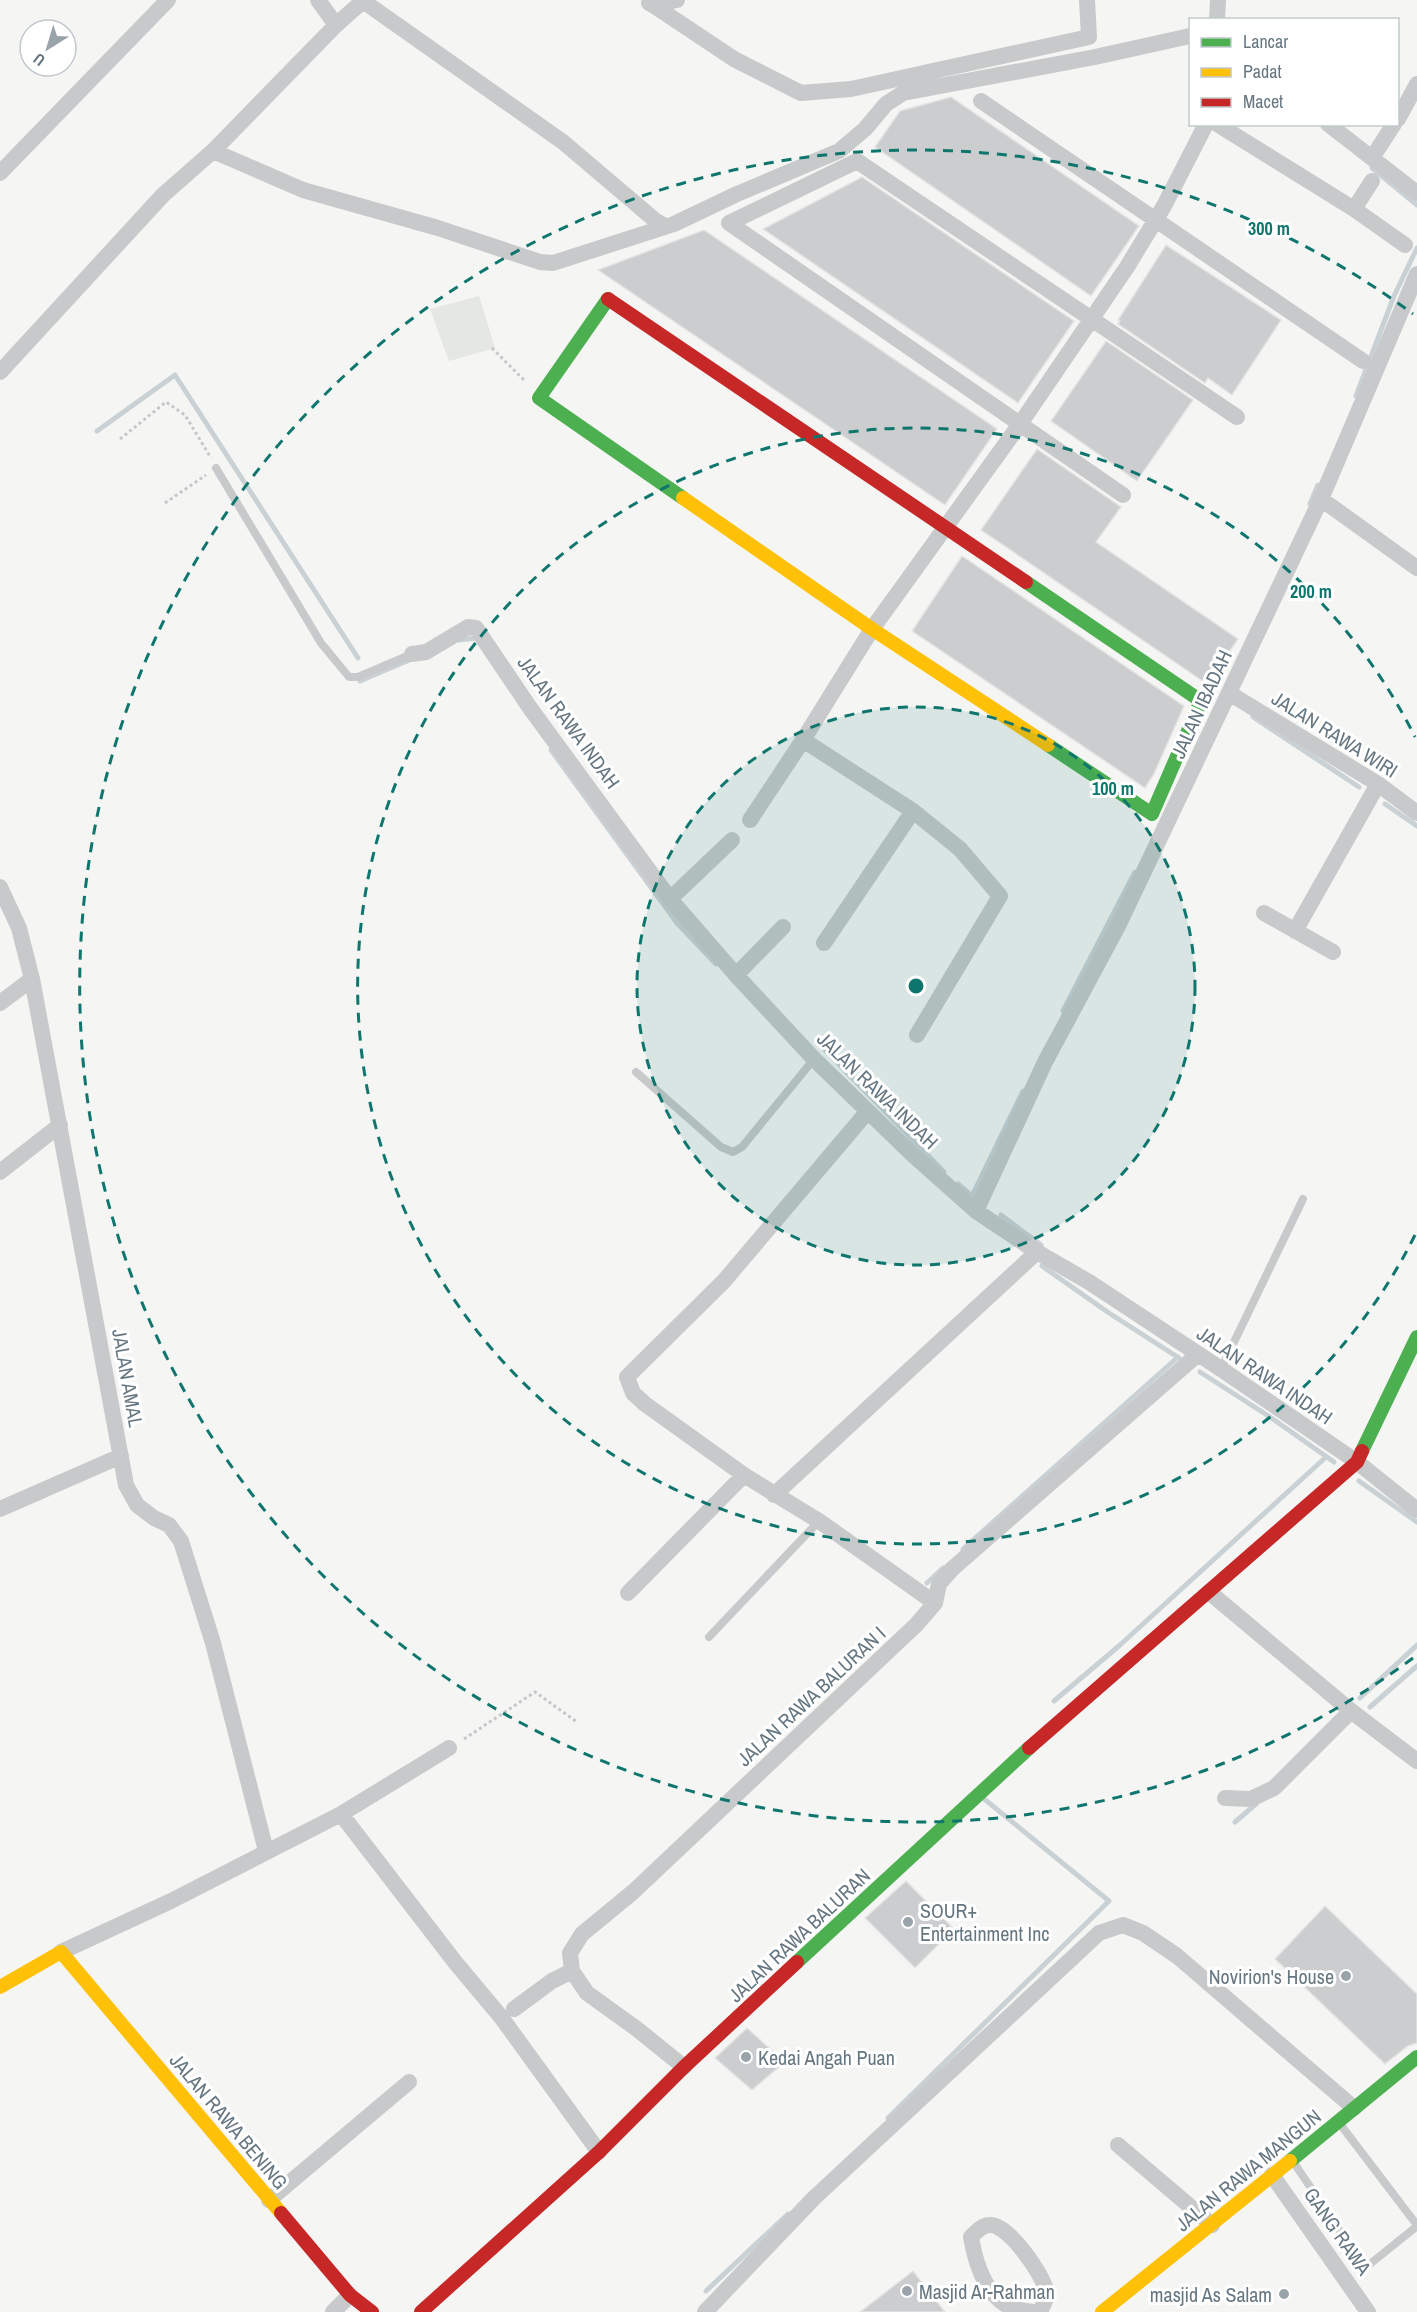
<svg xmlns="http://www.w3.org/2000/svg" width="1417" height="2312" font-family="'Archivo Narrow',sans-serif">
<rect width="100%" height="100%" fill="#f5f5f4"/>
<path fill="#e4e7e2" d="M479 296 495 348 449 361 430 309Z"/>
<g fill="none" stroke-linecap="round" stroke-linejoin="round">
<path stroke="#cad1d4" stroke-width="5" d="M1372 168 1417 205
M1356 396 1394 296 1417 248
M97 431 175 375 358 658
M1310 504 1318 485
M459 640 476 638 478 640
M360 681 414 658
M1253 717 1359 787
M551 750 677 923 716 964
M1385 804 1417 826
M1063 1011 1135 872
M824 1049 944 1172
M958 1184 972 1196 1023 1091
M1001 1215 1041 1245
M1042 1266 1109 1313 1179 1358
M1200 1372 1270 1417 1334 1462
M1359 1481 1417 1522
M963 1549 1178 1357
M927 1583 943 1568
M1360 1698 1417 1645
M1054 1701 1120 1645 1326 1457
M1370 1707 1417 1666
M1235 1822 1256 1804
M888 2118 1109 1901 983 1798
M706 2291 788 2214"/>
</g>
<path fill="#cbcdce" stroke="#e4e4e4" stroke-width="1.5" d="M951 97 1139 226 1091 296 875 147 900 111Z
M862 177 1074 321 1018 403 763 229Z
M704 230 997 429 945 505 598 270Z
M1166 245 1281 320 1232 395 1208 378 1205 383 1118 324 1120 321 1118 320Z
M1106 341 1193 400 1137 481 1051 421Z
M1037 449 1121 507 1096 542 1238 639 1207 684 981 530Z
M962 556 1184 706 1154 774 1145 788 912 631Z
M906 1881 954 1929 915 1968 865 1918Z
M1325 1906 1417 1994V2043L1408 2046 1385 2064 1275 1959Z
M747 2028 785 2062 752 2090 715 2058Z
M913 2271 945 2312H860Z"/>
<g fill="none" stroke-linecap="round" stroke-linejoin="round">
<path stroke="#c5c7c8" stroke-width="3" stroke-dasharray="3 3" stroke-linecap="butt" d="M492 348 526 382
M120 439 166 402 185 415 211 458
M165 503 206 475
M464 1739 535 1692 577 1722"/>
<path stroke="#c8c9ca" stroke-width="8" d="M216 468 321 643 349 677H358L412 654
M636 1072 721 1147 733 1152 742 1147 814 1059
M1221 1369 1303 1199
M709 1637 819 1521
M1340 2124 1417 2225
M1292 2160 1365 2268 1417 2226"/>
<path stroke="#c8c9ca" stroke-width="16" d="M318 0 336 25 364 0
M363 1 563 142 656 221 665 226
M649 3 653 5 677 0
M653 5 734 59 801 93 851 89 1089 37 1087 0
M1217 20 1218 0
M981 101 1363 361
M1398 119 1417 84
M1217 124 1354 209 1405 245
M1328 124 1417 193
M213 151 303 190 438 228 540 262 553 263 674 224 737 194 839 151 865 129 886 104 903 93 1095 57 1190 36
M1372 158 1394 124
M0 173 168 0
M1354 209 1372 181
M0 372 163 195 213 151 336 25
M1123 495 1020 424 1127 267 1164 206 1206 124
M1321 499 1417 568
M412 654 426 652 468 627 476 628 530 708 670 899 736 975 814 1059 912 1154 976 1211 1037 1252 1089 1282 1221 1369 1357 1462 1417 1510
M1229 693 1378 784 1417 813
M803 740 913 811 960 849 1000 896 917 1035
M750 820 803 740 872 629 1020 424 729 223 857 161 1237 417
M0 887 19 928 32 979 126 1485 137 1505 154 1518 169 1525 181 1541 213 1643 266 1851
M670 899 732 840
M1264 913 1333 952
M1295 931 1378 784
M824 943 913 811
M736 975 783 927
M0 1003 32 979
M868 1111 724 1281 627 1377 633 1393 645 1404 744 1475 819 1521 935 1603
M0 1172 60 1125
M976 1211 1045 1062 1118 926 1321 499 1417 274
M774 1495 1037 1252
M0 1509 121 1456
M1209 1592 1351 1711 1417 1761
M628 1593 744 1475
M1225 1798 1251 1799 1274 1788 1351 1711
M341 1814 455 1962 501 2017 599 2152
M61 1952 171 1901 341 1814 449 1748
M514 2009 552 1981 572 1971
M684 2067 637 2029 587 1993 572 1971 570 1953 582 1934 633 1892 916 1625 935 1603 939 1584 952 1569 1197 1355
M1118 2145 1212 2225
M1272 2175 1368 2312
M269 2200 409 2082
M333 2312 350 2295
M705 2312 814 2198 1083 1948 1099 1933 1123 1925 1143 1933 1177 1956 1354 2108
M1034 2312C1025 2311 1014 2310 1006 2305 984 2291 975 2261 971 2237 976 2232 982 2225 990 2225 1008 2224 1042 2273 1046 2290 1048 2298 1043 2305 1040 2312"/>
<path stroke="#4caf50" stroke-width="14" d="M608 299 539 398 683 498
M1026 582 1201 701 1152 814 1048 745
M1362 1451 1417 1337
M797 1962 1029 1748
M1290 2161 1417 2057"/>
<path stroke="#ffc107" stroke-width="14" d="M683 498 872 629 1048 745
M0 1987 61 1952 281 2213
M1102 2312 1290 2161"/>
<path stroke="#c62828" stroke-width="14" d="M608 299 1026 582
M1029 1748 1357 1462 1362 1451
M281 2213 350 2295 372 2312
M421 2312 599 2152 684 2067 797 1962"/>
</g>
<circle cx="916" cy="986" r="279" fill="#0f766e" fill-opacity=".12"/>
<g fill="none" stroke="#0f766e" stroke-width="3" stroke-dasharray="10 8">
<circle cx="916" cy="986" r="279"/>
<path d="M1415 1235A558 558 0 1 1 1415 737"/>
<path d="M1413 1658A836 836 0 1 1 1413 314"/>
</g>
<g fill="#99a3aa" stroke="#fff" stroke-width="2">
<circle cx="908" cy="1922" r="6"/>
<circle cx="1346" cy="1976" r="6"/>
<circle cx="746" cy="2057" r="6"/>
<circle cx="907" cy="2291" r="6"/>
<circle cx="1284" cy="2294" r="6"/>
</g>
<g text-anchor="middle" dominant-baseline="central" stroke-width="6" stroke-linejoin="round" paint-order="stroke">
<g font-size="20" fill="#677782" stroke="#fff">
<text transform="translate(1201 704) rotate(-65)">JALAN IBADAH</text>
<text transform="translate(569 722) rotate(54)">JALAN RAWA INDAH</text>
<text transform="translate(1335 734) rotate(32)">JALAN RAWA WIRI</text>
<text transform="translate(878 1090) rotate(44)">JALAN RAWA INDAH</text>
<text transform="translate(1265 1375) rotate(34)">JALAN RAWA INDAH</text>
<text transform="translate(128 1378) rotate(80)">JALAN AMAL</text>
<text transform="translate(811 1696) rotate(-43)">JALAN RAWA BALURAN I</text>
<text transform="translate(799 1935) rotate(-43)">JALAN RAWA BALURAN</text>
<text transform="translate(229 2121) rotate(50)">JALAN RAWA BENING</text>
<text transform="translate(1248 2170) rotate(-39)">JALAN RAWA MANGUN</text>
<text transform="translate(1338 2231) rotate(55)">GANG RAWA</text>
</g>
<g font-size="20" fill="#677782" stroke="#fff" text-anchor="start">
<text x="920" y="1910">SOUR+<tspan x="920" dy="23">Entertainment Inc</tspan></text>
<text x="1334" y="1976" text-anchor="end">Novirion's House</text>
<text x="758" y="2057">Kedai Angah Puan</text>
<text x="919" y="2291">Masjid Ar-Rahman</text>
<text x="1272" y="2294" text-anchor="end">masjid As Salam</text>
</g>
</g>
<circle cx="916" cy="986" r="9" fill="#0f766e" stroke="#fff" stroke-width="3"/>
<g font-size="18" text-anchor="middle" font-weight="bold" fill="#0f766e" stroke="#fff" stroke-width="6" stroke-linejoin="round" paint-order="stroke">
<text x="1269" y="235">300 m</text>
<text x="1311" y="598">200 m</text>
<text x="1113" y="795">100 m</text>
</g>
<rect x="1189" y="18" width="210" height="108" fill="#ffffff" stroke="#c2c9cd" stroke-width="1.5"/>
<rect x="1201" y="38" width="30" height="9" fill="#4caf50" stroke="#c2c9cd" stroke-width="1.5"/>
<text x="1243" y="48" font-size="18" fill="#677782">Lancar</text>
<rect x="1201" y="68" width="30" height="9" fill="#ffc107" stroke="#c2c9cd" stroke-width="1.5"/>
<text x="1243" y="78" font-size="18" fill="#677782">Padat</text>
<rect x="1201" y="98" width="30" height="9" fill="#c62828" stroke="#c2c9cd" stroke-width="1.5"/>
<text x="1243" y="108" font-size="18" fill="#677782">Macet</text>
<g transform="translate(48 48) rotate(217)"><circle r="28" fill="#ffffff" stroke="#c2c9cd" stroke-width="1.5"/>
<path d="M0-4.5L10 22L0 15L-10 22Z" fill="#99a3aa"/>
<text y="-9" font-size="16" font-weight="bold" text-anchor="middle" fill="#677782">U</text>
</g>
</svg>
